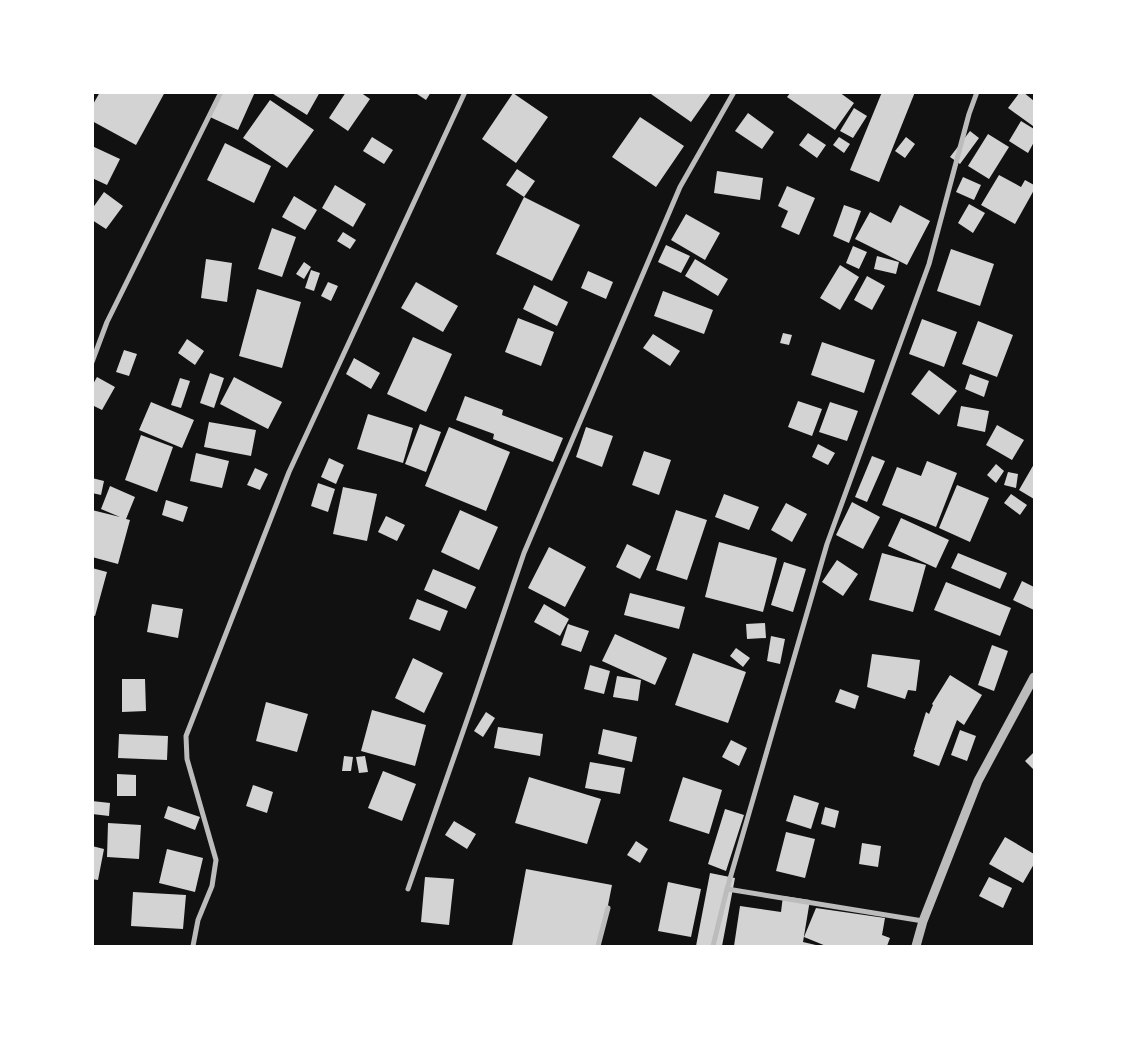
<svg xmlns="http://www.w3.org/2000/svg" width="1127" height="1039" font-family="'Open Sans',sans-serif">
<rect width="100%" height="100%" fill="#111"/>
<path fill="#d3d3d3" d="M100 92H165L136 145 92 121V106Z
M221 92H255L238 130 210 117Z
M270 92H320L307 115Z
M346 92H360L370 99 348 131 329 118Z
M414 92H431L426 100Z
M652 92H712L691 122 651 94Z
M791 92H839L854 103 835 130 787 97Z
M882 92H915L879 182 850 170Z
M1020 92H1023L1034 101V123L1033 126 1008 108Z
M513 93 548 117 516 163 482 139Z
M270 100 314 130 287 168 243 138Z
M854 108 867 116 853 138 840 131Z
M748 113 774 132 762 149 735 131Z
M640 117 684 146 656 187 612 157Z
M1021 121 1034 129V142L1028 153 1009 141Z
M970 131 979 138 960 164 950 157Z
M808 133 826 145 817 158 799 145Z
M988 134 1009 147 989 179 968 166Z
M372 137 393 150 384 164 363 151Z
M839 137 850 144 844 153 833 145Z
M906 137 915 144 905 158 895 151Z
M225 143 271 166 254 203 207 180Z
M92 146 120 159 107 185 92 178Z
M517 169 535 181 524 197 506 185Z
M717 171 763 178 760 200 714 193Z
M999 175 1021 187 1025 180 1034 185V190L1015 224 981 205Z
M963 177 981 185 974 200 956 192Z
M335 185 366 204 353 227 322 208Z
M787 186 815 198 799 235 781 227 788 211 778 206Z
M104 192 123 206 106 229 92 220V209Z
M294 196 317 210 305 230 282 217Z
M524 197 580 225 552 281 496 254Z
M969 204 985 213 973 233 958 223Z
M844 205 861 211 849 243 833 236Z
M900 205 930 221 907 265 855 239 870 212 891 223Z
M686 214 720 233 705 260 671 240Z
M272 228 296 237 282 277 258 269Z
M343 232 356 240 350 249 337 241Z
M666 245 690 256 681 273 658 262Z
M853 246 867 252 859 269 846 263Z
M951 249 994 264 980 306 937 291Z
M877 256 899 262 896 274 874 269Z
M206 259 232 263 227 302 201 298Z
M695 259 728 279 718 296 685 276Z
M304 262 311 267 304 279 296 274Z
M840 265 859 277 840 310 820 298Z
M311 270 320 273 314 291 305 288Z
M588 271 613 282 606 299 581 288Z
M867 276 885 286 872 310 854 300Z
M328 282 338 286 331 301 321 296Z
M416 282 458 306 443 332 401 308Z
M534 285 568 302 557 326 523 309Z
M257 289 301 302 282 368 239 356Z
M663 291 713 310 704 334 654 316Z
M518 318 554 332 541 366 505 352Z
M922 319 957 332 944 367 909 354Z
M978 321 1013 335 997 377 962 364Z
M783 333 792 335 789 345 780 343Z
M653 334 680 351 670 366 643 348Z
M413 337 452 354 426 412 387 394Z
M187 339 204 351 195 365 178 353Z
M822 342 875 360 864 393 811 375Z
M124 350 137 354 129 376 116 372Z
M354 358 380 373 371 389 346 374Z
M929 370 957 391 939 415 911 394Z
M210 373 224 378 214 408 200 403Z
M970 374 989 381 984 397 965 389Z
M97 377 115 387 102 410 92 405V386Z
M234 377 282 402 268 429 220 404Z
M180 378 190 381 181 408 171 405Z
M465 396 503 410 502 415 563 438 553 462 493 439 494 434 456 420Z
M798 401 822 409 812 436 788 427Z
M151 402 194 420 182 448 139 430Z
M830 402 858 411 847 441 819 432Z
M961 406 989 411 985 432 957 426Z
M368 414 413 428 403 463 357 449Z
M209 422 256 430 251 456 204 447Z
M420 424 441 432 426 472 405 464Z
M997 425 1024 440 1012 460 986 445Z
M449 427 510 452 486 511 425 486Z
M586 427 613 436 602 467 576 457Z
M141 435 173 447 157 492 125 480Z
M818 444 835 453 828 465 812 457Z
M644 451 671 460 659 495 632 485Z
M196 453 229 461 222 488 190 481Z
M872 456 885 461 867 502 855 497Z
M329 458 344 465 336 484 321 477Z
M927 461 957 473 936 527 882 505 897 467 921 476Z
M996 464 1004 471 996 483 987 475Z
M1034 464V499L1019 490Z
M255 468 268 474 260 490 247 485Z
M1008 472 1018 474 1016 488 1004 485Z
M92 478 104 481 101 495 92 493Z
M318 483 335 489 328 512 311 506Z
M957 485 989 498 970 542 939 528Z
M110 486 135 497 126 519 130 520 118 564 92 557V510L120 517 101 509Z
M343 487 377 494 367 541 333 534Z
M724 494 759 507 749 530 715 517Z
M1011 494 1027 505 1020 515 1004 503Z
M166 500 188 507 183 522 162 515Z
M852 502 880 517 863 549 836 535Z
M786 503 807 514 792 542 771 530Z
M460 510 498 527 479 570 441 552Z
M676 510 707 520 687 580 656 570Z
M386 516 405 525 397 541 378 532Z
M901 518 949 540 936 568 888 546Z
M719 542 777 558 763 612 705 597Z
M627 544 651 556 640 579 616 567Z
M549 547 586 567 565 607 528 588Z
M882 553 926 565 913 612 869 600Z
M958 553 1007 573 1000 589 951 568Z
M837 560 858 574 843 596 822 582Z
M784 562 806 569 793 612 771 605Z
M92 568 107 572 95 616 92 615Z
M433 569 476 587 466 609 424 590Z
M1022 581 1034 587V610L1013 600Z
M946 582 1011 608 1000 636 934 610Z
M630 593 685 607 679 629 624 615Z
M417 599 448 611 440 631 409 619Z
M152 604 183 609 178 638 147 632Z
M544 604 569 619 560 636 534 622Z
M765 623 766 638 747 639 746 624Z
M568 624 589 631 581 652 561 645Z
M615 634 667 658 655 685 602 661Z
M771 636 785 639 780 664 767 661Z
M992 645 1008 651 994 691 978 685Z
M736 648 750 658 743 667 730 656Z
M693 653 746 672 728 723 675 705Z
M872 654 920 660 916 691 908 690 905 699 867 687Z
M413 658 443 673 424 713 395 698Z
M590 665 610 671 604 694 584 689Z
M950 675 982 695 964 725 957 720 939 766 913 756 915 750H914L926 712 929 714 933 705 932 704Z
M617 676 641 680 638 701 613 697Z
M122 679H145L146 711 122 712Z
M840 689 859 696 855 709 835 702Z
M266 702 308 714 297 752 256 741Z
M372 710 426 725 415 766 361 751Z
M486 712 495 718 483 737 474 731Z
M498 727 543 734 540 756 494 748Z
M603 729 637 737 632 762 598 754Z
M960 730 976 736 967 761 951 755Z
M119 734 168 736 167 760 118 758Z
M731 740 747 748 739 766 722 757Z
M1034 752V770L1025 761Z
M344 756 353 757 351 771H342Z
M365 756 368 772 359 773 356 757Z
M590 762 625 768 620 794 585 788Z
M383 771 416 784 402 821 368 808Z
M117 774 136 775V796H117Z
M529 777 601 799 587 844 515 823Z
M683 777 722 790 709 834 669 821Z
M253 785 273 792 267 813 246 806Z
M794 795 819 803 811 829 786 821Z
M92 801 110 803 109 816 92 814Z
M168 806 200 817 195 830 164 818Z
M825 807 839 811 835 828 821 824Z
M725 809 744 815 726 871 708 864Z
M454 821 476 834 467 849 445 835Z
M108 823 141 825 139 859 107 857Z
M786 832 815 839 805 878 776 871Z
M1005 837 1034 854V864L1023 883 989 864Z
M636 841 648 849 640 863 627 855Z
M862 843 881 846 878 867 859 864Z
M92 846 104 849 98 880 92 879Z
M167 849 203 858 195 892 159 883Z
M526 869 612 885 600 946H512Z
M710 873 735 878 722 946H696Z
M425 877 454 879 449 925 421 922Z
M989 877 1012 888 1003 908 979 896Z
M668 882 701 889 691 937 658 931Z
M133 892 186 895 183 929 131 926Z
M783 896 810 900 803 942 820 946H734L740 906 781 912Z
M816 908 885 918 882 935 890 938 887 946H826L804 937Z"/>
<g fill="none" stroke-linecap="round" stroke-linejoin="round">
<path stroke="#bcbcbc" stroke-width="5" d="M92 362 107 322 221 92
M408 889 474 700 524 553 680 187 734 92
M727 889 923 921
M193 946 198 920 212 886 216 860 187 759 186 736 289 472 465 92
M598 946 608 908
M713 946 727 889 827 544 929 264 969 114 977 92"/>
<path stroke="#bcbcbc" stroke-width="9" d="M916 946 923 921 978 781 1034 677"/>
</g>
<rect width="1127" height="1039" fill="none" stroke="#ffffff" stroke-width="188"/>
</svg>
